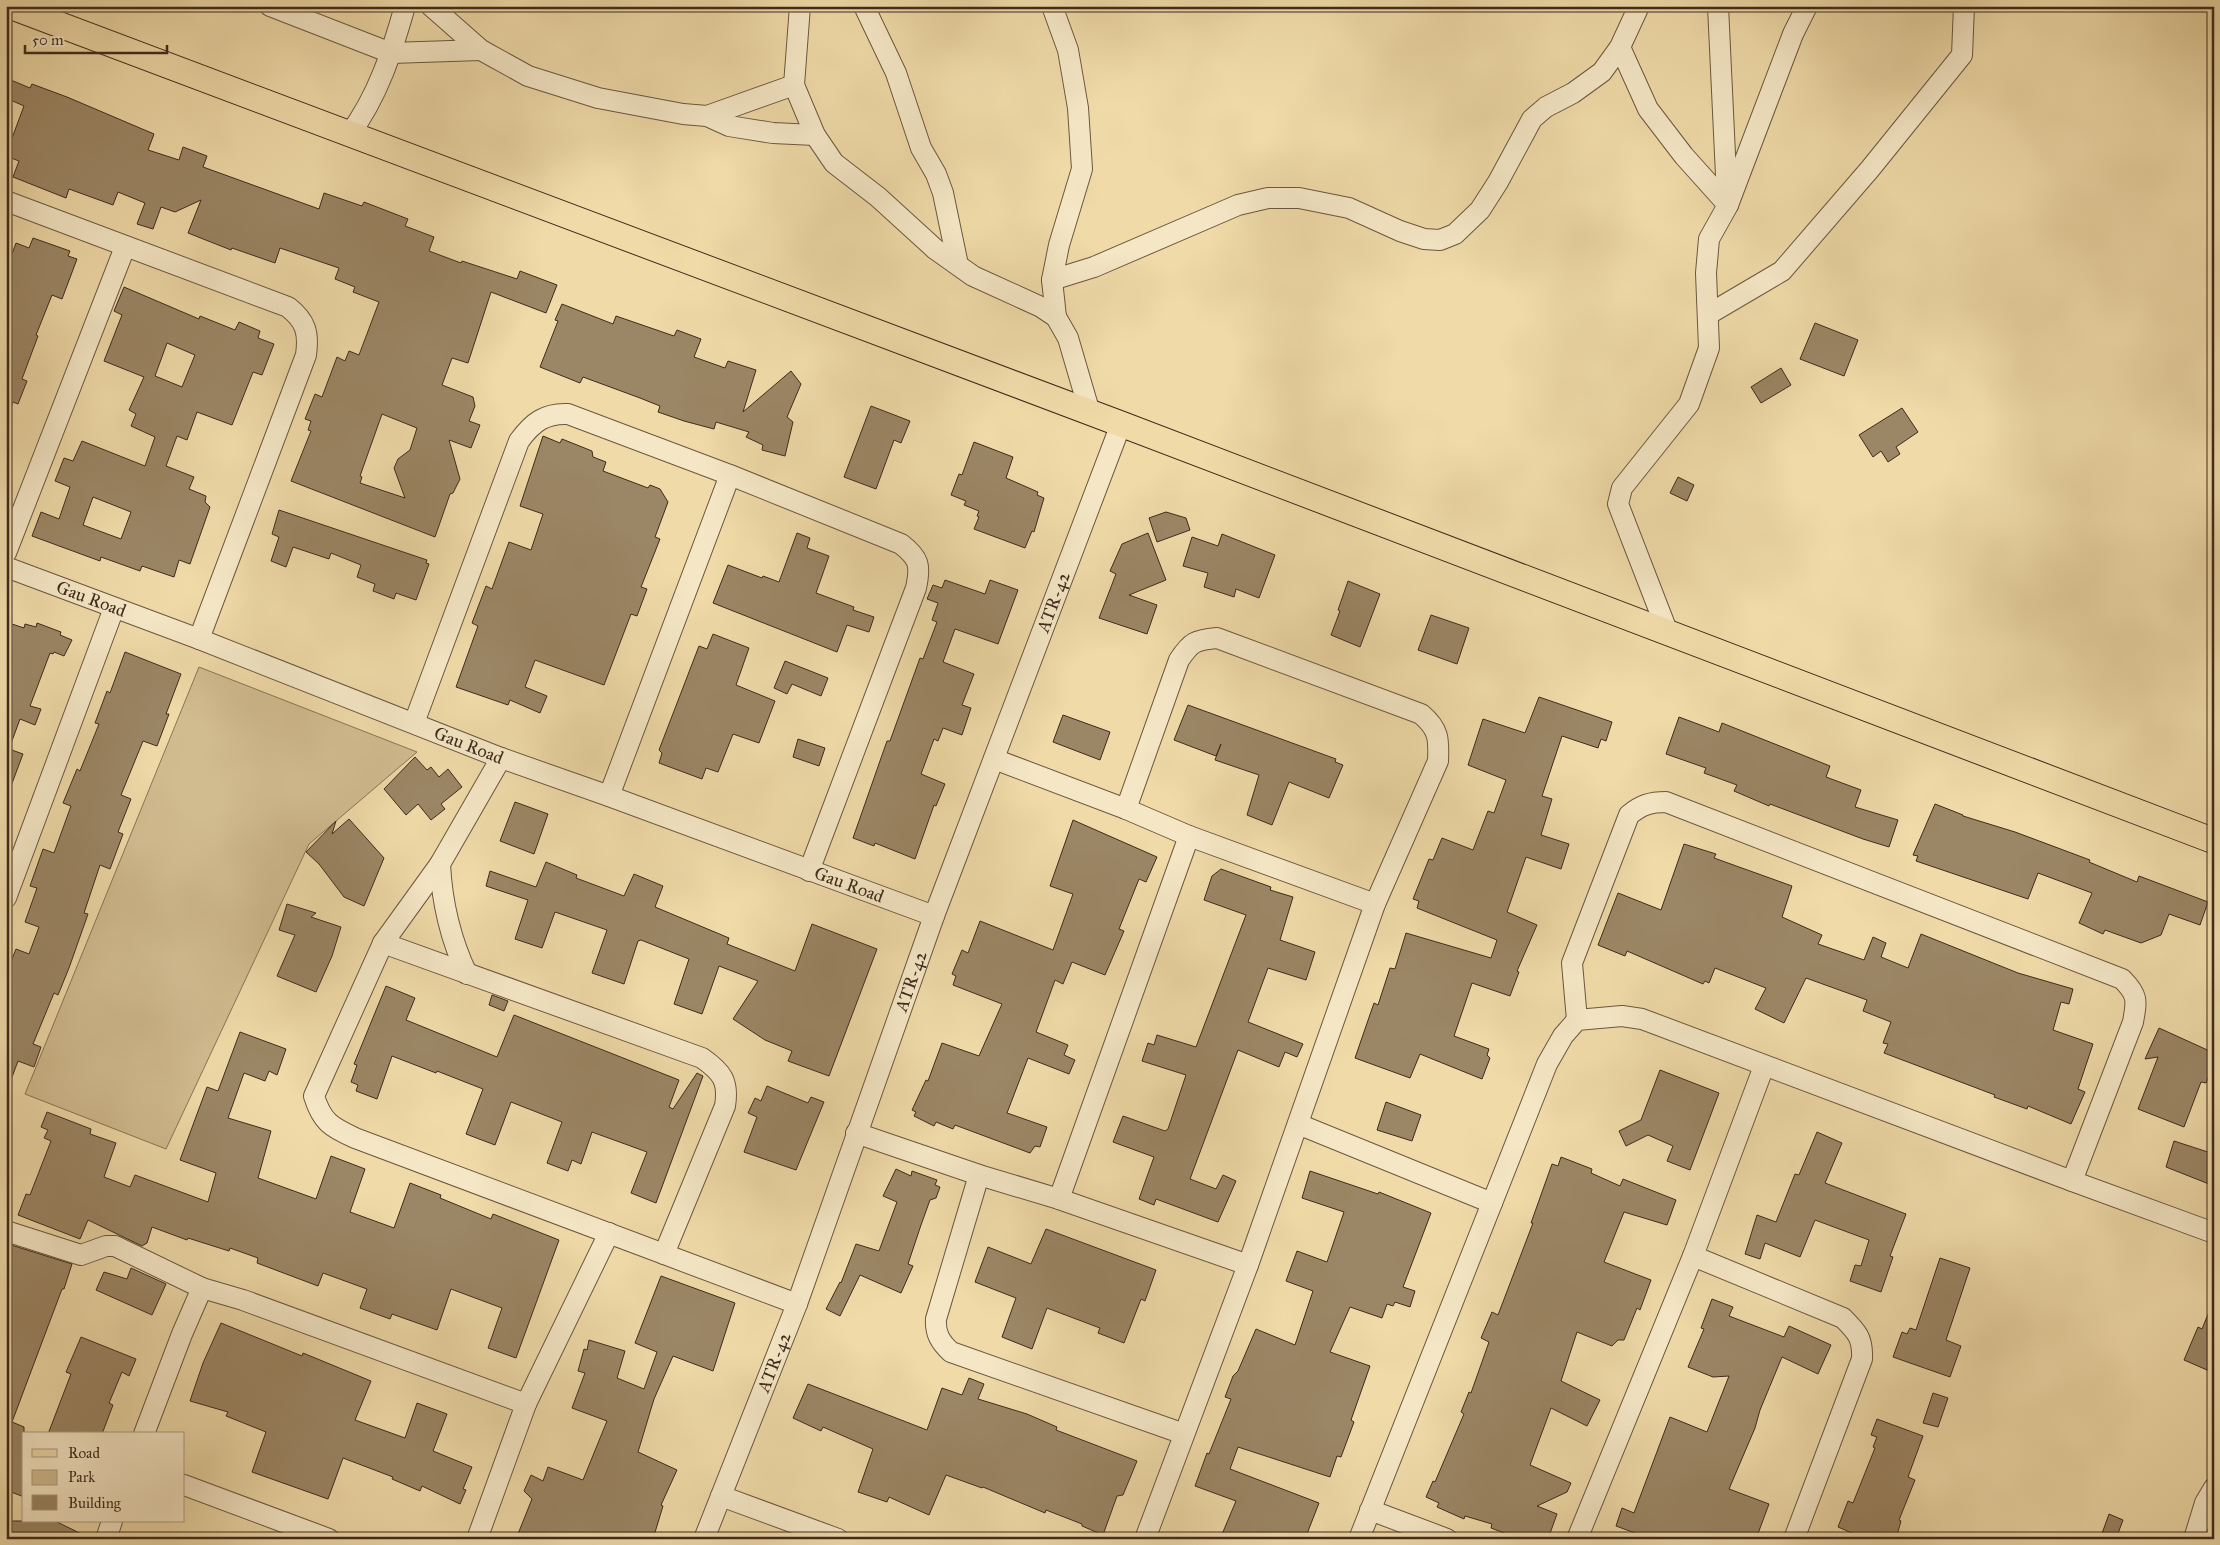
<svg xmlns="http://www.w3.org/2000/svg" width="2220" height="1545" font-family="'IM FELL Great Primer',serif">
<rect width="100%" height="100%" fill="#efdaa8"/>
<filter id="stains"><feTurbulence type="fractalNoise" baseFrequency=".004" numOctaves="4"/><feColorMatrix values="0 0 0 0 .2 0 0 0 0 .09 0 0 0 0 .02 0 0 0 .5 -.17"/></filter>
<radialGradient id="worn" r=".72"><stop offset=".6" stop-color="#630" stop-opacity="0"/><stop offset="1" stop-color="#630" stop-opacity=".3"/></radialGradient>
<path fill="#d1bc90" stroke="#887456" d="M199 667 417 752 309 844 166 1149 25 1094Z"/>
<path fill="#9b8665" stroke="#3f2b1d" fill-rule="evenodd" d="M6 78 30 88 32 84 67 97 154 134 148 150 179 160 183 147 207 156 203 167 319 209 324 193 362 206 364 202 408 219 405 226 434 237 429 251 461 263 462 261 517 279 520 271 557 285 546 313 491 292 468 363 452 358 442 385 473 397 475 406 469 421 480 425 471 448 449 440 460 479 453 493 450 494 435 537 291 481 311 431 308 430 311 421 305 419 315 394 322 397 337 357 345 361 349 351 359 355 379 302 353 292 355 287 335 279 339 268 280 248 275 263 232 248 231 250 188 233 201 200 175 212 161 207 153 229 137 224 145 203 118 192 113 205 69 189 66 198 13 177 19 161 6 156V154L24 106 6 98ZM382 414 417 428 410 450 398 459 394 468 405 498 360 483 362 477 360 476Z
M33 238 70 251 68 256 77 259 62 299 52 295 36 335 38 336 22 379 27 381 18 404 13 402 8 417H6V252L12 254 16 243 29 248Z
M124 287 199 319 200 316 235 330 239 322 260 331 258 338 274 344 262 375 253 372 232 425 197 412 187 440 177 436 166 466 194 477 189 489 206 496 205 502 210 507 190 564 179 560 174 577 142 566 140 571 101 557 100 561 32 536 41 512 59 519 70 487 55 481 64 458 73 461 82 441 145 466 155 437 131 426 136 414 129 410 144 377 104 361 122 315 114 311ZM167 343 195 355 182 387 155 376ZM93 497 131 512 121 539 83 525Z
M562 304 613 324 616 316 674 336 677 330 701 339 694 357 725 368 728 361 756 370 743 412 791 371 801 384 787 417 793 422 785 456 762 450 763 445 746 437 749 432 716 422 714 429 684 421 658 412 660 406 640 398 583 377 580 383 540 367 558 321 555 320Z
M1815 323 1858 340 1844 376 1800 359Z
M1781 368 1791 385 1761 403 1751 387Z
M871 406 910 421 901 443 894 440 876 489 844 477Z
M1902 408 1918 432 1896 447 1900 454 1888 462 1881 451 1873 457 1859 435Z
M543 436 560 443 562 439 592 451 593 457 606 462 603 471 648 488 650 485 660 489 668 502 655 537 660 539 641 587 647 589 637 616 631 614 604 685 535 660 525 687 547 696 540 713 510 700 508 705 456 687 478 626 472 623 486 586 492 589 509 542 531 550 543 514 520 506Z
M974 442 1013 457 1006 478 1038 492 1037 495 1044 498 1034 532 1032 531 1025 548 974 529 979 517 977 516 979 511 964 505 966 501 951 495 959 474 962 475Z
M1678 477 1694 485 1687 501 1670 493Z
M279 510 427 560 426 563 429 564 416 600 396 593 394 599 373 591 375 584 357 577 361 565 331 553 329 559 293 547 286 567 271 561 279 537 272 534Z
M1166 512 1186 518 1190 530 1157 542 1149 518Z
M797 533 810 538 807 548 829 556 816 593 854 607 853 610 874 617 869 632 847 625 837 652 713 603 728 565 762 578 763 576 779 582Z
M1148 533 1166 580 1129 595 1157 605 1147 634 1099 618 1116 574 1110 571 1122 544Z
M1222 534 1275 555 1259 598 1236 589 1234 597 1204 587 1208 573 1183 566 1192 537 1218 546Z
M945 580 985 594 990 580 1018 590 998 644 955 629 943 662 974 674 962 705 971 708 962 735 943 728 938 741 934 739 921 774 945 784 936 806 934 805 915 859 875 843 874 846 853 838 887 741H890L920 658 923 659 937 622 932 620 938 603 927 599 933 585 942 588Z
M1348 581 1380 594 1360 647 1331 635 1340 611 1338 610Z
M1431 615 1469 628 1457 664 1418 650Z
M6 622 24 628 25 624 36 627 37 623 61 632 60 635 72 640 64 656 54 652 53 654 50 653 30 706 41 709 35 725 20 719 9 749 23 754 8 794H6Z
M713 634 749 648 736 685 775 701 759 743 733 734 718 772 706 768 702 779 659 763 662 753 659 750 699 646 707 649Z
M125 652 181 674 166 714H169L157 746 143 741 121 795 131 799 118 832 123 834 110 869 100 865 84 913 88 914 69 968 58 995 54 993 33 1044 41 1047 34 1067 18 1061 8 1088 6 1087V974L16 949 29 954 39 927 25 922 37 888 30 886 43 849 54 853 71 806 63 803 77 769 80 771 99 724 95 723 107 691 110 693Z
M785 661 828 678 821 696 792 684 787 694 774 688Z
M1539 697 1612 722 1606 741 1601 739 1598 748 1562 736 1542 796 1552 799 1541 835 1569 844 1561 869 1526 857 1507 912 1537 925 1517 971 1519 972 1510 996 1472 983 1454 1036 1489 1049 1487 1055 1490 1058 1482 1079 1420 1054 1410 1078 1355 1058 1374 1003 1378 1005 1390 968 1395 969 1406 933 1491 958 1497 940 1417 908 1419 901 1413 899 1429 859 1433 860 1442 838 1473 850 1488 811 1494 813 1506 780 1468 765 1483 719 1525 733Z
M1188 705 1336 759 1335 762 1343 765 1329 798 1289 782 1272 825 1247 815 1259 775 1215 760 1221 744 1216 756 1174 740Z
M1063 715 1110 732 1100 760 1053 742Z
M1679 717 1719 732 1722 723 1830 766 1826 777 1861 790 1855 807 1898 820 1889 847 1863 839 1770 804 1769 806 1734 791 1737 785 1704 773 1706 768 1666 754Z
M798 739 825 748 819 766 793 757Z
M415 757 427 770 431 767 439 777 448 769 462 787 441 804 445 809 431 820 418 804 406 815 384 789Z
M515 802 548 814 534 854 500 841Z
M1935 804 1963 815V816L2015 832 2090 860 2089 862 2137 882 2139 876 2208 902 2200 925 2169 914 2161 935 2141 943 2105 930 2103 934 2079 923 2092 893 2038 873 2028 899 1916 861 1918 856 1913 855Z
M349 819 384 858 364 906 344 897 319 864 306 852 336 821 332 834Z
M1073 820 1157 857 1146 882 1139 879 1119 929 1124 931 1105 975 1072 962 1063 984 1055 980 1036 1032 1068 1045 1064 1055 1075 1060 1069 1074 1028 1058 1007 1113 1047 1127 1040 1147 1035 1146 1030 1153 955 1125 953 1129 936 1122 934 1126 914 1116 916 1112 912 1110 926 1080 928 1081 942 1043 979 1056 1002 1004 953 985 956 976 952 974 962 950 968 953 980 921 1053 950 1073 894 1050 886Z
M1684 844 1716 854 1714 858 1792 886 1782 917 1822 935 1818 944 1864 960 1873 937 1886 943 1881 957 1908 968 1921 934 2018 973 2073 989 2069 1004 2061 1002 2053 1030 2093 1044 2078 1089 2085 1092 2071 1124 2028 1106 2027 1109 1994 1097 1995 1095 1884 1053 1888 1044 1883 1043 1891 1022 1863 1011 1867 1000 1806 978 1784 1023 1755 1009 1766 988 1715 968 1709 983 1705 981 1703 984 1627 951 1625 956 1598 945 1618 893 1661 910Z
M546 862 577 875 576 878 624 896 634 874 663 886 655 907 729 938 727 944 795 971 812 924 877 949 829 1076 788 1061 792 1051 765 1040 733 1019 758 981 719 966 702 1014 674 1004 689 959 641 940 638 941 624 984 592 973 607 930 555 912 542 948 515 939 528 900 486 886 490 871 536 887Z
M1221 869 1271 887 1270 890 1293 897 1280 940 1315 952 1306 980 1268 968 1248 1022 1303 1044 1297 1057 1285 1052 1279 1067 1238 1050 1190 1179 1216 1189 1223 1175 1236 1181 1218 1222 1156 1199 1154 1205 1139 1199 1154 1157 1113 1142 1123 1116 1165 1131 1168 1129 1186 1075 1142 1061 1148 1043 1154 1045 1157 1035 1196 1047 1246 915 1204 900 1212 876Z
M287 904 316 913 311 917 341 927 332 956 316 992 277 976 295 935 279 930Z
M386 986 415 998 406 1020 497 1057 514 1015 679 1080 669 1107 673 1109 697 1073 703 1076 656 1203 631 1193 647 1152 592 1132 581 1164 572 1160 568 1171 547 1163 562 1122 511 1102 495 1145 466 1134 483 1089 437 1071 436 1073 392 1056 377 1099 356 1091 358 1085 351 1082 357 1065 354 1064Z
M492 995 508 1001 504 1011 489 1005Z
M2159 1028 2214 1053V1062L2206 1083 2201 1082 2184 1127 2138 1109 2158 1057 2145 1059Z
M240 1032 286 1049 277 1075 269 1071 265 1081 244 1073 228 1118 271 1131 258 1178 316 1199 331 1156 365 1169 350 1212 394 1228 410 1183 441 1195 440 1198 491 1219 493 1214 559 1240 516 1358 488 1348 502 1308 451 1289 437 1330 392 1314 390 1319 360 1308 367 1289 323 1273 318 1286 257 1263 258 1258 230 1248 229 1251 188 1238 187 1240 152 1227 147 1243 142 1246 88 1220 80 1239 18 1215 26 1194 30 1195 51 1141 44 1138 48 1130 41 1127 47 1112 91 1129 90 1134 116 1143 104 1177 130 1187 135 1175 208 1202 216 1173 180 1160 207 1087 218 1091Z
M1660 1070 1719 1093 1690 1170 1667 1161 1673 1146 1648 1135 1626 1146 1619 1131 1641 1120Z
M767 1086 808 1103 811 1097 824 1102 796 1170 744 1152 757 1117 748 1113 755 1098 761 1101Z
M1386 1102 1421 1115 1412 1141 1377 1130Z
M1817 1132 1842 1143 1825 1183 1906 1214 1890 1256 1893 1257 1881 1292 1850 1281 1855 1265 1861 1266 1869 1240 1815 1220 1800 1257 1765 1243 1760 1259 1745 1254 1757 1215 1776 1222 1795 1174 1799 1175Z
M2174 1141 2214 1154V1172L2209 1184 2166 1167Z
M1561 1157 1592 1169 1591 1173 1620 1186 1623 1179 1676 1200 1667 1225 1624 1212 1604 1262 1651 1280 1640 1310 1637 1308 1624 1340H1618L1612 1346 1577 1332 1561 1381 1600 1400 1587 1426 1551 1408 1530 1465 1571 1483 1567 1492 1537 1506 1557 1514 1548 1539H1520L1491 1528 1492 1524 1465 1516 1464 1519 1437 1507 1439 1503 1426 1497 1433 1481 1435 1482 1464 1414 1461 1412 1469 1392 1471 1393 1489 1342 1481 1338 1492 1312 1498 1315 1533 1223H1531L1552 1164 1558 1166Z
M896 1169 911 1176 912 1171 937 1180 935 1185 940 1187 936 1198 930 1200 921 1225 908 1264 913 1266 901 1293 860 1275 840 1316 826 1309 840 1282 841 1283 856 1244 879 1251 897 1202 883 1196Z
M1310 1171 1378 1194 1379 1192 1431 1213 1403 1287 1415 1291 1410 1307 1395 1302 1393 1306 1387 1304 1382 1318 1350 1307 1330 1352 1370 1366 1351 1420 1354 1422 1341 1457 1337 1456 1330 1477 1238 1447 1230 1469 1319 1503 1305 1539H1220L1236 1501 1195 1486 1207 1453 1209 1454 1231 1399 1225 1397 1233 1376 1238 1371 1256 1329 1295 1345 1313 1291 1286 1281 1297 1251 1327 1262 1344 1212 1302 1198Z
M1046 1229 1156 1270 1145 1301 1141 1299 1124 1343 1098 1333 1100 1328 1047 1308 1032 1349 1002 1337 1016 1298 975 1282 988 1247 1031 1264Z
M11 1245 72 1264 64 1289H62L12 1422 24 1427V1497L6 1490V1261Z
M1940 1258 1970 1268 1946 1340 1961 1346 1950 1377 1893 1357 1902 1332 1907 1334 1910 1328 1916 1330Z
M131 1268 166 1284 152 1315 96 1290 104 1272 127 1279Z
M661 1276 735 1303 713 1371 673 1356 654 1399 638 1452 677 1470 661 1505 663 1506 653 1539H530L518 1534 532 1499 524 1491 531 1475 543 1481 548 1467 583 1480 607 1421 572 1408 585 1373 578 1371 584 1349 587 1350 589 1340 625 1351 617 1378 644 1389 657 1352 635 1343Z
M1712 1299 1733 1307 1729 1316 1784 1337 1789 1326 1831 1345 1818 1374 1782 1357 1760 1410 1755 1428 1729 1489 1769 1504 1756 1539H1651L1616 1526 1622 1508 1634 1513 1670 1417 1707 1432 1729 1376 1713 1377 1688 1367 1704 1329 1701 1328Z
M2213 1302 2214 1303V1373L2184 1360 2198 1327 2202 1329Z
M221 1323 302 1356 303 1353 371 1381 355 1420 405 1438 417 1403 447 1414 433 1451 472 1467 463 1489 466 1490 460 1504 422 1486 420 1491 392 1479 393 1477 343 1458 328 1499 252 1472 266 1432 226 1416 228 1412 190 1401 203 1363Z
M81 1337 136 1359 129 1376 122 1372 109 1403 113 1405 102 1434H48L71 1374 66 1372Z
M969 1378 984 1384 978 1399 1027 1414 1057 1427 1056 1430 1137 1461 1123 1495 1117 1496 1103 1535 1082 1526V1524L1046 1510 1045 1513 983 1487 982 1488 946 1475 929 1515 889 1497 887 1502 858 1492 873 1449 823 1427 821 1431 793 1418 808 1384 927 1430 942 1388 962 1395Z
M1933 1393 1948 1398 1938 1427 1923 1423Z
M1877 1419 1923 1436 1908 1477 1915 1480 1899 1520 1901 1521 1896 1539H1866L1838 1527 1848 1501 1853 1503 1875 1448 1873 1447 1877 1437 1871 1435Z
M2109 1514 2123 1520 2116 1539H2100Z
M6 1521H55L92 1539H25L6 1530Z"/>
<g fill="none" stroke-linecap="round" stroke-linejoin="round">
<defs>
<g id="minor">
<path d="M270 6 391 53 481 50"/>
<path d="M431 6 481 50 528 76 598 98 683 114 707 116 729 126 773 133 815 135"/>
<path d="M800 6 794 85 815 135 834 163 878 197 935 249 973 276 1041 307 1056 317 1068 338 1090 413"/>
<path d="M864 6 896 73 921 148 936 174 943 193 958 265"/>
<path d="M1052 6 1068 50 1078 108 1082 169 1059 245 1052 280 1056 317"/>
<path d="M1718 6 1727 197"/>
<path d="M1620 47 1648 109 1684 156 1728 205"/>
<path d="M707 116 794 85"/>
<path d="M349 135C378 96 392 52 405 6"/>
<path d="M6 201 288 307C306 321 309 333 306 355L199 639"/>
<path d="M1052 280 1094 267 1238 205 1268 198H1299L1349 208 1400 231 1424 239 1440 240 1455 234 1480 210 1498 182 1532 119 1546 107 1573 93 1602 72 1620 47 1639 6"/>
<path d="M1709 314 1782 271 1870 169 1962 55 1964 6"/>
<path d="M6 553 125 247"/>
<path id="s1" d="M6 567 199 639 501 758 609 796 934 916"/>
<path d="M1668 633 1618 504 1622 488 1689 404 1709 348 1706 273 1709 239 1728 205 1793 34 1807 6"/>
<path d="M414 723 519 441C533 422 545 413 568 414L730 475 901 544C919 558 921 565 916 588L809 871"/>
<path d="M501 758 440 864 383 943 314 1096C322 1122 331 1127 355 1138L664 1254"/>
<path d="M994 759 1126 809 1189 836 1375 904"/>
<path d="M609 796 730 475"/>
<path d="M1126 809 1179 660C1191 642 1195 640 1217 638L1421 714C1439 729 1439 739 1438 761L1375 904 1248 1265 1145 1539"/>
<path d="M440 864C442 904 450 938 467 974"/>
<path d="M6 898 114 608"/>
<path d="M383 943 702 1058C722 1072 729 1081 725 1106L664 1254 797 1304"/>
<path d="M1577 1020 1572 963 1629 815C1641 805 1650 802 1666 802L2122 979C2138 995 2137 1000 2133 1022L2072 1181"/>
<path d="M1298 1124 1492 1203"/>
<path d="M856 1133 979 1175 1059 1199 1248 1265"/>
<path d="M979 1175 936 1319C935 1333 940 1342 951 1352L1184 1434"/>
<path d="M1059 1199 1189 836"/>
<path d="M6 1231 81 1255 106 1246H115L202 1288"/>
<path d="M1693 1256 1843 1318C1857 1332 1863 1338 1862 1359L1794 1539"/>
<path d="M144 1434 182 1334 202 1288 243 1300 526 1404"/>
<path d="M184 1485 329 1539"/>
<path d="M721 1496 838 1539"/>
<path d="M1370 1510 1447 1539"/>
<path d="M106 1539 112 1521"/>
<path d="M477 1539 526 1404 609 1233"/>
<path id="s2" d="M704 1539 797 1304 934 916 1121 424"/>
<path d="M1359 1539 1547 1064 1563 1036 1577 1020 1622 1016 1642 1019 2072 1181 2214 1233"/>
<path d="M1577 1539 1693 1256 1764 1066"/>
<path d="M2194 1539 2205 1503 2214 1488"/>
</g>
<path id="major" d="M10 6 1121 424 2214 841"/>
</defs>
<use href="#minor" stroke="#6b5740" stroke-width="22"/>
<use href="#major" stroke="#3f2b1d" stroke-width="27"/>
<use href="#minor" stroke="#f5e7c6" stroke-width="20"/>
<use href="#major" stroke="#efdaa8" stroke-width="25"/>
</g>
<g text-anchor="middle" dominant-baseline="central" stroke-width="5" stroke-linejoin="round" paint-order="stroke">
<g font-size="18" fill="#3f2b1d" stroke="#f5e7c6">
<text stroke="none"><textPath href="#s1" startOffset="91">Gau Road</textPath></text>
<text stroke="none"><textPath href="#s2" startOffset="1000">ATR-42</textPath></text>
<text stroke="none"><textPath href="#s1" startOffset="496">Gau Road</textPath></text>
<text stroke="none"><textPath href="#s1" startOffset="901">Gau Road</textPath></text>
<text stroke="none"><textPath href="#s2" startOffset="595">ATR-42</textPath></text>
<text stroke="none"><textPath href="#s2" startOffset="190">ATR-42</textPath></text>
</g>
</g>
<rect width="2220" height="1545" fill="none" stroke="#efdaa8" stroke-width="25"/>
<rect x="8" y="8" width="2205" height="1530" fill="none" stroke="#3f2b1d" stroke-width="2.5"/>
<rect x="12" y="12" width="2195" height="1520" fill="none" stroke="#3f2b1d"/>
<rect x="22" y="1432" width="162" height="90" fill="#f5e7c6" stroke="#ac9c82"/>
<rect x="32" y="1449" width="25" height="8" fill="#efdaa8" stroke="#ac9c82"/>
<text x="68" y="1458" font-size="15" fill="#3f2b1d">Road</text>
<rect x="32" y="1470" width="25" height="15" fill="#d1bc90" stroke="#ac9c82"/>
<text x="68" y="1482" font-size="15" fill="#3f2b1d">Park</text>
<rect x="32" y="1495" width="25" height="15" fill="#9b8665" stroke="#ac9c82"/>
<text x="68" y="1508" font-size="15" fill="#3f2b1d">Building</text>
<path d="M25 45v8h142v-8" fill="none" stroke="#3f2b1d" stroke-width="2.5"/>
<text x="32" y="45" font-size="15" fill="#3f2b1d" stroke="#f5e7c6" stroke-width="4" paint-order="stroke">50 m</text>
<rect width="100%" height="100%" filter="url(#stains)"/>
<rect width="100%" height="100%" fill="url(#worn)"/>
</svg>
